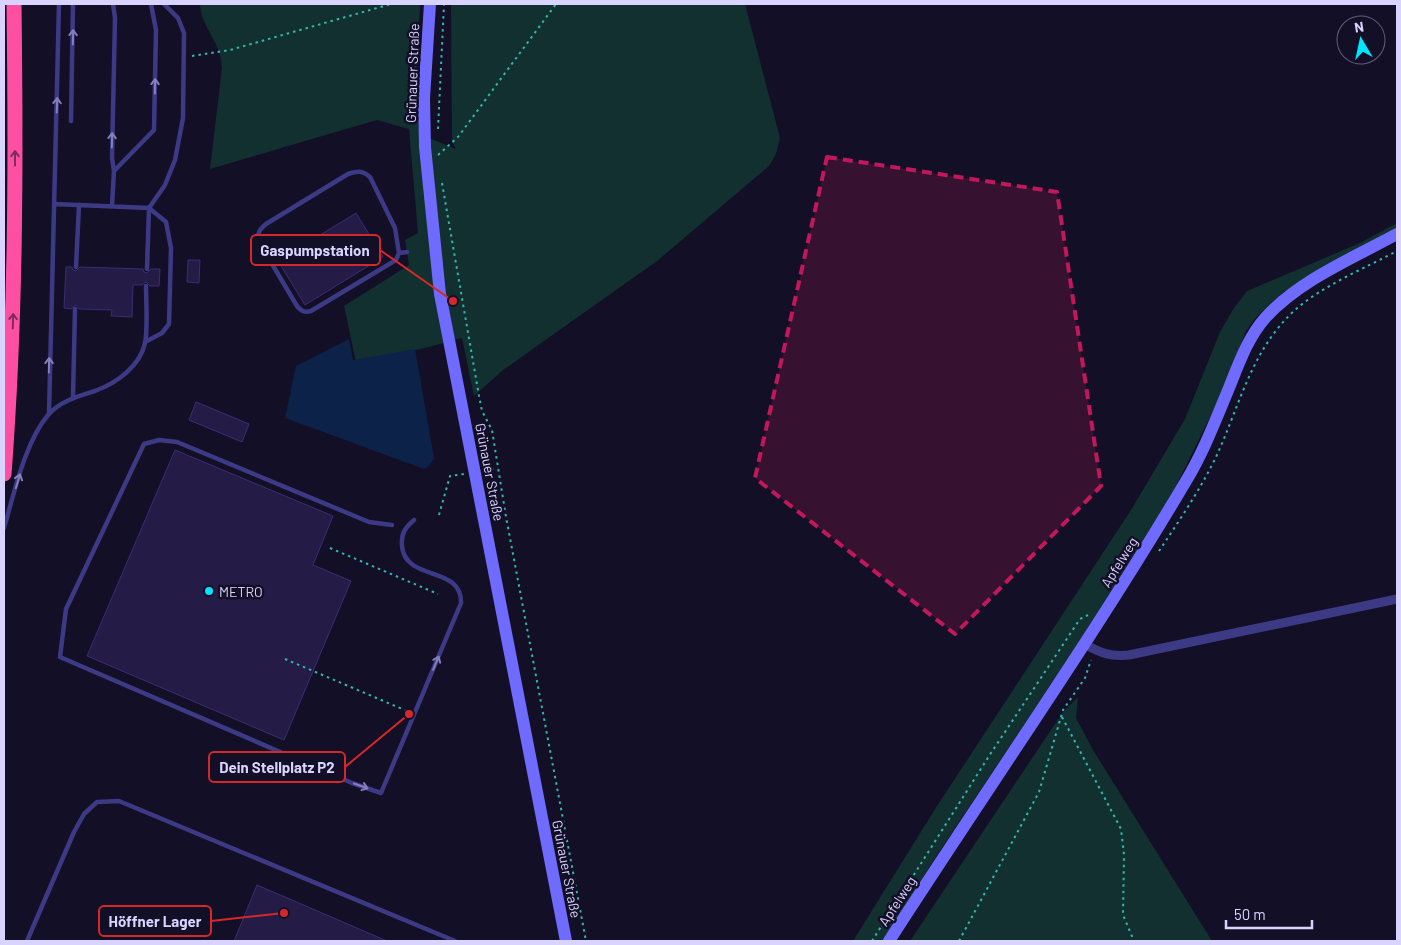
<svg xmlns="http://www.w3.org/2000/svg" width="1401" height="945" font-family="Barlow,sans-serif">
<rect width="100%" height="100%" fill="#130f26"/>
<path fill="#12302f" d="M200 4H420L416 85 419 134 456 149 452 142 451 4H745L780 138 776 154 769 166 657 261 503 370 474 396 462 338 425 348 356 362 344 306 409 265 405 240 418 233 409 129 377 120 210 169 222 68C221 63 221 57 219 52 214 36 200 21 200 4Z
M1397 223V228L1285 291 1258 315 1246 331 1217 403 1173 492 1079 642 939 852 883 941H853L937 806 1131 510 1185 419 1220 332 1234 308 1247 291 1360 243Z
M1078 697 1076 718 1093 750 1212 941H910L1063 712Z"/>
<path fill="#0c2248" d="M349 339 353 360 415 349 434 458 429 466 424 469 285 418 296 366Z"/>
<path fill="#241b47" stroke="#3b2d73" d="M356 213 383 257 305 305 278 261Z
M188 260H200L199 283 187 282Z
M66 267H72L73 270 76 271 80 267 143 269 144 272 147 273 151 269H160L159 286H150L146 282 142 285H133L132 317 111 316 112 310 79 309 76 305 71 309 64 308Z
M196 402 249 424 242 442 189 420Z
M175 450 333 516 313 565 351 581 284 740 87 656Z
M257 885 387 941H234Z"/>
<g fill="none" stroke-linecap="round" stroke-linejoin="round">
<path stroke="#2fb8b0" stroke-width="2" stroke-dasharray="2.5 4" stroke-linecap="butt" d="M192 56 230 50 391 4
M438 129 444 4
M438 155 458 137 556 4
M442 183 479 396 482 411 492 430 506 517 586 941
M485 470 498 468
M439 515 450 476 464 474
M330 548 438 594
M1159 551C1179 521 1200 490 1216 457 1240 405 1251 350 1295 310 1322 286 1365 268 1397 251
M285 659 407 711
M1062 717 1121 829 1124 855 1123 915 1134 941
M872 941 989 756 1080 619 1088 615
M959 941 1039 792 1063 710 1085 678 1091 660"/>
<path stroke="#3d3a85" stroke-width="4.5" d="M71 121 73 4
M114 171 154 130 156 30 151 4
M54 204 149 208 166 222 171 248 169 324 162 333 145 342
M112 206 114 171 112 158 115 18 113 4
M399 253 395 228 370 177C362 170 357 171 348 174L266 224C259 230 257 233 259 242L297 306C301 311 304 313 311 311L396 260 399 253 407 252
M76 267 79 205
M147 269 149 208 165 185 175 160 183 118 184 33 178 18 164 4
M73 397 75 309
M49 414 59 4
M392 525 369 522 177 442 159 440 144 444 66 609 60 657 352 783 381 793 461 603C462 565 405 582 402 546 401 533 405 528 414 520
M4 528C14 494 25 442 48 415 60 401 79 396 95 391 117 383 140 366 145 343 148 330 146 300 146 286
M27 941 74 832 84 814 97 802 119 801 455 941"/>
<path stroke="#3d3a85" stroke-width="9" d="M1084 644C1101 653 1110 657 1129 655L1397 599"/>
<path stroke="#6f6bff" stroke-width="12" d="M430 4 424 98 425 147 440 294 566 941
M889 941C988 787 1093 638 1186 481 1204 451 1216 419 1229 388 1239 363 1248 337 1266 317 1300 280 1353 258 1397 234"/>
<path stroke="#ff4fa3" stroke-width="15" d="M4 474C16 317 16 161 14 4"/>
</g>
<defs><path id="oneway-shaft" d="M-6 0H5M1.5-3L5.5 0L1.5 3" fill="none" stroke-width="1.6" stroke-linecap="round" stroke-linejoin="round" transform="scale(1.25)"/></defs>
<g stroke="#837fbc">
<use href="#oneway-shaft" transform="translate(73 37) rotate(-89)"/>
<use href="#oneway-shaft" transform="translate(155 86) rotate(-89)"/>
<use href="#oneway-shaft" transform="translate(57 105) rotate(-88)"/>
<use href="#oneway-shaft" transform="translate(112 140) rotate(-89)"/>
<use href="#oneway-shaft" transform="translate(49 365) rotate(-89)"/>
<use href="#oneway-shaft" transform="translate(18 481) rotate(-73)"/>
<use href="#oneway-shaft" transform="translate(436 663) rotate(-67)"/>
<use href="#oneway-shaft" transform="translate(361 786) rotate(19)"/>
</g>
<g stroke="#7d2c5e">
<use href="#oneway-shaft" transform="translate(15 158) rotate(-90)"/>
<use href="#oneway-shaft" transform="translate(13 321) rotate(-88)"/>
</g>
<path fill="#c2185b" fill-opacity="0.2" stroke="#c2185b" stroke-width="4" stroke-dasharray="10 6" stroke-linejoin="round" d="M827 157 1057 192 1101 486 955 634 755 478Z"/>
<circle fill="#00e5ff" stroke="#130f26" stroke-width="2" cx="209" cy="591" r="5"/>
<g text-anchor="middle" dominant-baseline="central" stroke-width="5" stroke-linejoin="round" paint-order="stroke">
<g font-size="14" fill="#d9d4ff" stroke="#130f26">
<text transform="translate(412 73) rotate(-88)">Grünauer Straße</text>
<text transform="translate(490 472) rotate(79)">Grünauer Straße</text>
<text transform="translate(1119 562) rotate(-58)">Apfelweg</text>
<text transform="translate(567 869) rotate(79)">Grünauer Straße</text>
<text transform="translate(897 901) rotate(-57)">Apfelweg</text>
</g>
<g font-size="14" fill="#d9d4ff" stroke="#130f26" text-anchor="start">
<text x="219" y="591">METRO</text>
</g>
</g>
<path fill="none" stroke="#d62828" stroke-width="2" d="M453 301L380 250M409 714L345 767M284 913L211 921"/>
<g fill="#d62828" stroke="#130f26" stroke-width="2">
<circle cx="453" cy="301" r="5"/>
<circle cx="409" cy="714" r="5"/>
<circle cx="284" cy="913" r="5"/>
</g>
<g fill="#130f26" stroke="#d62828" stroke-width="2">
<rect x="251" y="235" width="129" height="30" rx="5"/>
<rect x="209" y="752" width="136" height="30" rx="5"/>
<rect x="99" y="906" width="112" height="30" rx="5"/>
</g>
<g font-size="15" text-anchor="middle" font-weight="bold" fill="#d9d4ff">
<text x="315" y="256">Gaspumpstation</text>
<text x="277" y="773">Dein Stellplatz P2</text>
<text x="155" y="927">Höffner Lager</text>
</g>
<rect width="1401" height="945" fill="none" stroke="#d9d4ff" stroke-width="10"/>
<g transform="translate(1361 40) rotate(351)"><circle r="24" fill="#130f26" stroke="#625e7d"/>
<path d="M0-4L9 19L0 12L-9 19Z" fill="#00e5ff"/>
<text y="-8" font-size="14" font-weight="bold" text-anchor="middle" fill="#d9d4ff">N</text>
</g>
<path d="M1226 920v8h86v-8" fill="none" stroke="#d9d4ff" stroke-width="2.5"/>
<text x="1234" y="920" font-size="15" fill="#d9d4ff" stroke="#130f26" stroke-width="4" paint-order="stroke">50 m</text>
</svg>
